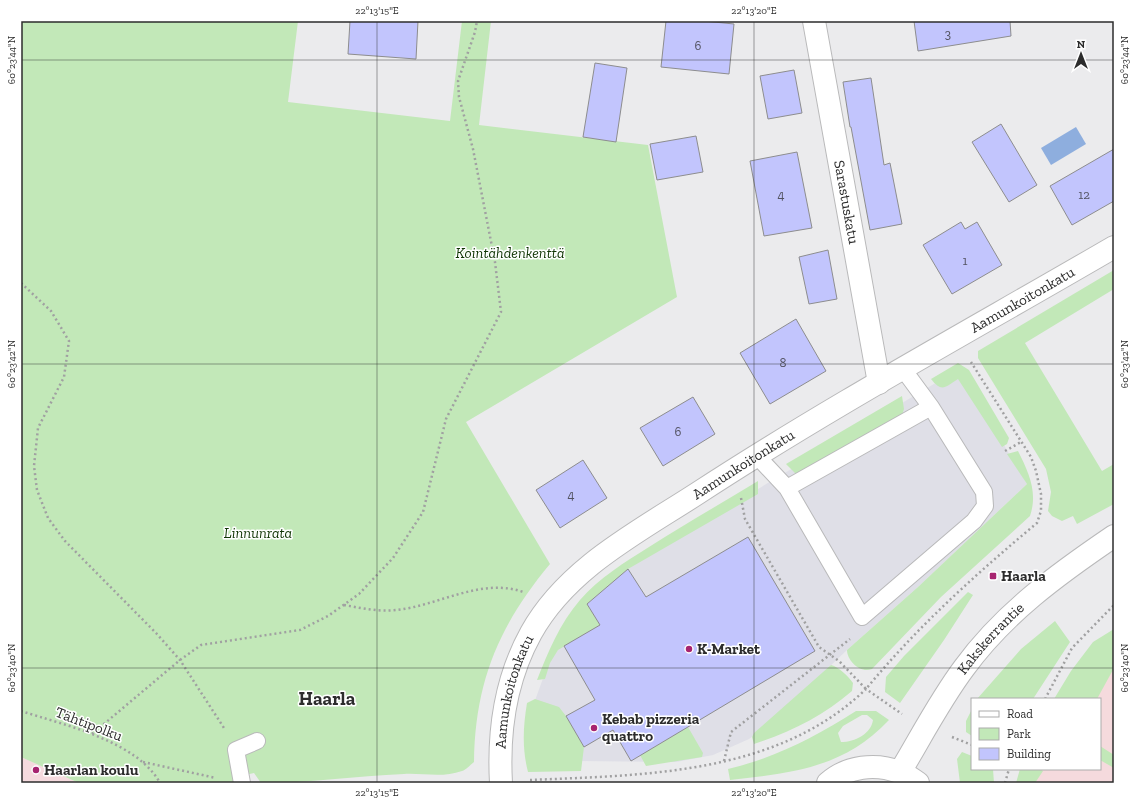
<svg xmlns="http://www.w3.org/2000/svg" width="1135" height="804" font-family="'Zilla Slab',serif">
<rect width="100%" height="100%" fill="#ebebed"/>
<path fill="#dfdfe7" d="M959 369 1027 484 918 587 847 650 765 728 749 739 713 755 676 762 576 761 533 706 549 662 604 587 644 557Z"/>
<path fill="#f5dadd" d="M1114 665V783H1033L1037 769H1100V699H1085Z"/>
<path fill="#f5dade" d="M21 757 79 783H21Z"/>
<path fill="#c2e8b8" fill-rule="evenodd" d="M21 21H298L288 102 450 121 462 21H491L479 125 648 145 677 297 466 422 550 564C499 625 475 682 474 762 470 765 466 770 462 771 443 778 423 773 404 774 356 776 308 783 261 783L254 773 236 777 237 783H79L21 757Z
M1114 270V289L1025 343 1102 471 1114 464V504L1077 524 1073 516 1062 521 1052 516 1048 511 1051 492 1046 469 978 358V351Z
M958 363 969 370 1009 438 1007 444 1002 447 958 379C945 387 942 393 931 379Z
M902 396 904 409 902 415 799 474 795 473 786 464Z
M1018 451C1029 473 1038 492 1030 516L941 597 872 669C861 674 847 661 847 650L918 587 1027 484 1007 454Z
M758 481V494L628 569 587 604 600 625 558 650 550 663 545 679 537 680C548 652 560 623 580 600 599 578 625 562 649 547 685 524 722 503 758 481Z
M968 592 973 595 944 640 900 703 885 692 886 677 904 656Z
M1055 621 1070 642 1033 699H977L1021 649Z
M1114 629V668L1097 699H1054L1071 671 1093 642Z
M831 665C839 667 848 676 853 683L852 691C823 716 791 732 754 744L752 737 754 733Z
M535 699 559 707 566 716 584 747 581 771 528 772C522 749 523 727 527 703Z
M972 709V736L966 732V721Z
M856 711H876L889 720C844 768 792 773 730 780L728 769C777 757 813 738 856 711ZM862 715H867L873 720C871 734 855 742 841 742L838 733 843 726Z
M688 727 703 753 702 757 646 766 640 755Z
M1100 746 1114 755V768L1100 760Z
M962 752 972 756V769H993L994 783H960L957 759Z
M1020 769H1040L1043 771 1035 783H1016Z"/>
<path fill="#8eaede" d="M1076 127 1086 144 1051 165 1041 148Z"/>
<path fill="#c2c5fd" stroke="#8d8d8e" d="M350 21H418L416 59 348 54Z
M666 21H704L734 24 729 74 661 67Z
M914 21H1010L1011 36 918 51Z
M595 63 627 68 616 142 583 137Z
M794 70 802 113 768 119 760 76Z
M871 78 884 165 890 163 902 224 870 230 851 127H850L843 82Z
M1001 124 1037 185 1009 202 972 142Z
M696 136 703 172 657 180 650 144Z
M1114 149V201L1072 225 1050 186Z
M797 152 812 228 764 236 750 161Z
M961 222 965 229 977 222 1002 265 952 294 923 245Z
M828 250 837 299 809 304 799 257Z
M796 319 826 371 770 404 740 353Z
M693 397 715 434 663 466 640 428Z
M583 460 607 498 560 528 536 490Z
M748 537 815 651 631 761 613 730 584 747 566 716 595 700 564 646 600 625 587 604 628 569 646 597Z"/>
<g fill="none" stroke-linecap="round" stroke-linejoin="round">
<defs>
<path id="lane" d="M756 455 787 488 862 617 974 521 985 506 984 492 931 407 903 369
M787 488 931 407
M242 783 236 750 257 741"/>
<g id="street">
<path id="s1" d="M814 21 879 383"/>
<path id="s2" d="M501 783C498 730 505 680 531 633 567 568 638 532 698 493 833 405 975 328 1114 247"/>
</g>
<g id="secondary">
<path id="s3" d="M900 772C921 737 940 700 964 668 1004 613 1058 574 1114 536"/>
<path d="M828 783C847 766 876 763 899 772 906 774 912 779 918 783"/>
</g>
</defs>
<use href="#lane" stroke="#b9b9ba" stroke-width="18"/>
<use href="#street" stroke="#b9b9ba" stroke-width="24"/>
<use href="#secondary" stroke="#b9b9ba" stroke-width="24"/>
<path stroke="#a0a0a1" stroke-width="2.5" stroke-dasharray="2 3" stroke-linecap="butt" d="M21 283 51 311 69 341 64 377 38 428 34 466 37 490 48 518 65 541 156 633 180 660 224 728
M1005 451 1021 442
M741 498 745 519 819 647 839 661 866 689C917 627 976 574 1037 523L1041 511V494L1036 471 1031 457 971 362
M344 605C361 608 378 612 396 610 438 606 481 577 523 592
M1045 699 1072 648 1114 605
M21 711C64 725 137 741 160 783
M92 734 180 660 201 645 300 630 328 616 359 594 393 558 423 512 446 419 501 312 495 262 473 149 459 97 458 81 475 32 477 21
M952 737 972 745
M724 761 731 732 850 639
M143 762 216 778
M530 780C645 775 777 775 866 689L902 714
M1005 783 1009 769"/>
<use href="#lane" stroke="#fff" stroke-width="16"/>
<use href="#street" stroke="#fff" stroke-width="22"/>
<use href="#secondary" stroke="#fff" stroke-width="22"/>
</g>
<path fill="none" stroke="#2c2c2c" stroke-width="1" stroke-opacity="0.45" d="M377 21V783M754 21V783M21 60H1114M21 364H1114M21 668H1114"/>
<g fill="#a72470" stroke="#fff" stroke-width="1.5">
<rect x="989" y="572" width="8" height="8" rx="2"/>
<circle cx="689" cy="649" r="4"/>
<circle cx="594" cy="728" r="4"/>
<circle cx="36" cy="770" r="4"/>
</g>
<g text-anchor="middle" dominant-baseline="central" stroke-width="3" stroke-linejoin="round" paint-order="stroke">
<g font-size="13" fill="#525260">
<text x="948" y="33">3</text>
<text x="698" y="45">6</text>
<text x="781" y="194">4</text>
<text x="1084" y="194">12</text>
<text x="965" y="260">1</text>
<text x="783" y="362">8</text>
<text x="678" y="431">6</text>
<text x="571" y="494">4</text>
</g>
<g font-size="15" fill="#2c2c2c" stroke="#fff">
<text stroke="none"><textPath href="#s1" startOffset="184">Sarastuskatu</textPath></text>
<text stroke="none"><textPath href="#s2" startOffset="753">Aamunkoitonkatu</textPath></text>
<text stroke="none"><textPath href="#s2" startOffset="429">Aamunkoitonkatu</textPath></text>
<text stroke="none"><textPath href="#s3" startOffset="162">Kakskerrantie</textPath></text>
<text stroke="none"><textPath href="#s2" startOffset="93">Aamunkoitonkatu</textPath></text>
<text transform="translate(89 724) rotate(21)">Tähtipolku</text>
</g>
<g font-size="15" font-style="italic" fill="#0f3503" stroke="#fff">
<text x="510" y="253">Kointähdenkenttä</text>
<text x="258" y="533">Linnunrata</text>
</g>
<g font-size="15" font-weight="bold" fill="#2c2c2c" stroke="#fff" text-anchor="start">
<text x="1001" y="576">Haarla</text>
<text x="697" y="649">K-Market</text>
<text x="602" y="719">Kebab pizzeria<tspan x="602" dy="17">quattro</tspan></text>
<text x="44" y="770">Haarlan koulu</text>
</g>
<g font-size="19" font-weight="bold" fill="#2c2c2c" stroke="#fff">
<text x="327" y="698">Haarla</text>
</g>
</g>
<rect width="1135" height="804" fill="none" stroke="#ffffff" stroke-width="44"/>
<rect x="971" y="698" width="130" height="72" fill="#ffffff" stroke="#ababab"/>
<rect x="979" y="711" width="20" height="6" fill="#ffffff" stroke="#ababab"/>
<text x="1007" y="718" font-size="12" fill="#2c2c2c">Road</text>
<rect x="979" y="728" width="20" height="12" fill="#c2e8b8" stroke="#ababab"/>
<text x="1007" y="738" font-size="12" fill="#2c2c2c">Park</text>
<rect x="979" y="748" width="20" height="12" fill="#c2c5fd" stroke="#ababab"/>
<text x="1007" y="758" font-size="12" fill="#2c2c2c">Building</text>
<g transform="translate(1081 54)" stroke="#ffffff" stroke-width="3" paint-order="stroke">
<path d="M0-3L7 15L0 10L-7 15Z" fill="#2c2c2c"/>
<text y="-6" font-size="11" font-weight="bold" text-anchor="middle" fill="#2c2c2c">N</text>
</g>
<rect x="22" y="22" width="1091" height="760" fill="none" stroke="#2c2c2c" stroke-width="1.5"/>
<g font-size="10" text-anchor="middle" fill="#2c2c2c">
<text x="377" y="14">22°13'15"E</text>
<text x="754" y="14">22°13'20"E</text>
<text transform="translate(11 60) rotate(-90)" y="4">60°23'44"N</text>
<text transform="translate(1124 60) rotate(-90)" y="4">60°23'44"N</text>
<text transform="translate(11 364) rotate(-90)" y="4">60°23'42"N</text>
<text transform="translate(1124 364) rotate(-90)" y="4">60°23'42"N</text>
<text transform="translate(11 668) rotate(-90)" y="4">60°23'40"N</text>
<text transform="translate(1124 668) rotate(-90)" y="4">60°23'40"N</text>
<text x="377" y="796">22°13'15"E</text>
<text x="754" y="796">22°13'20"E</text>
</g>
</svg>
